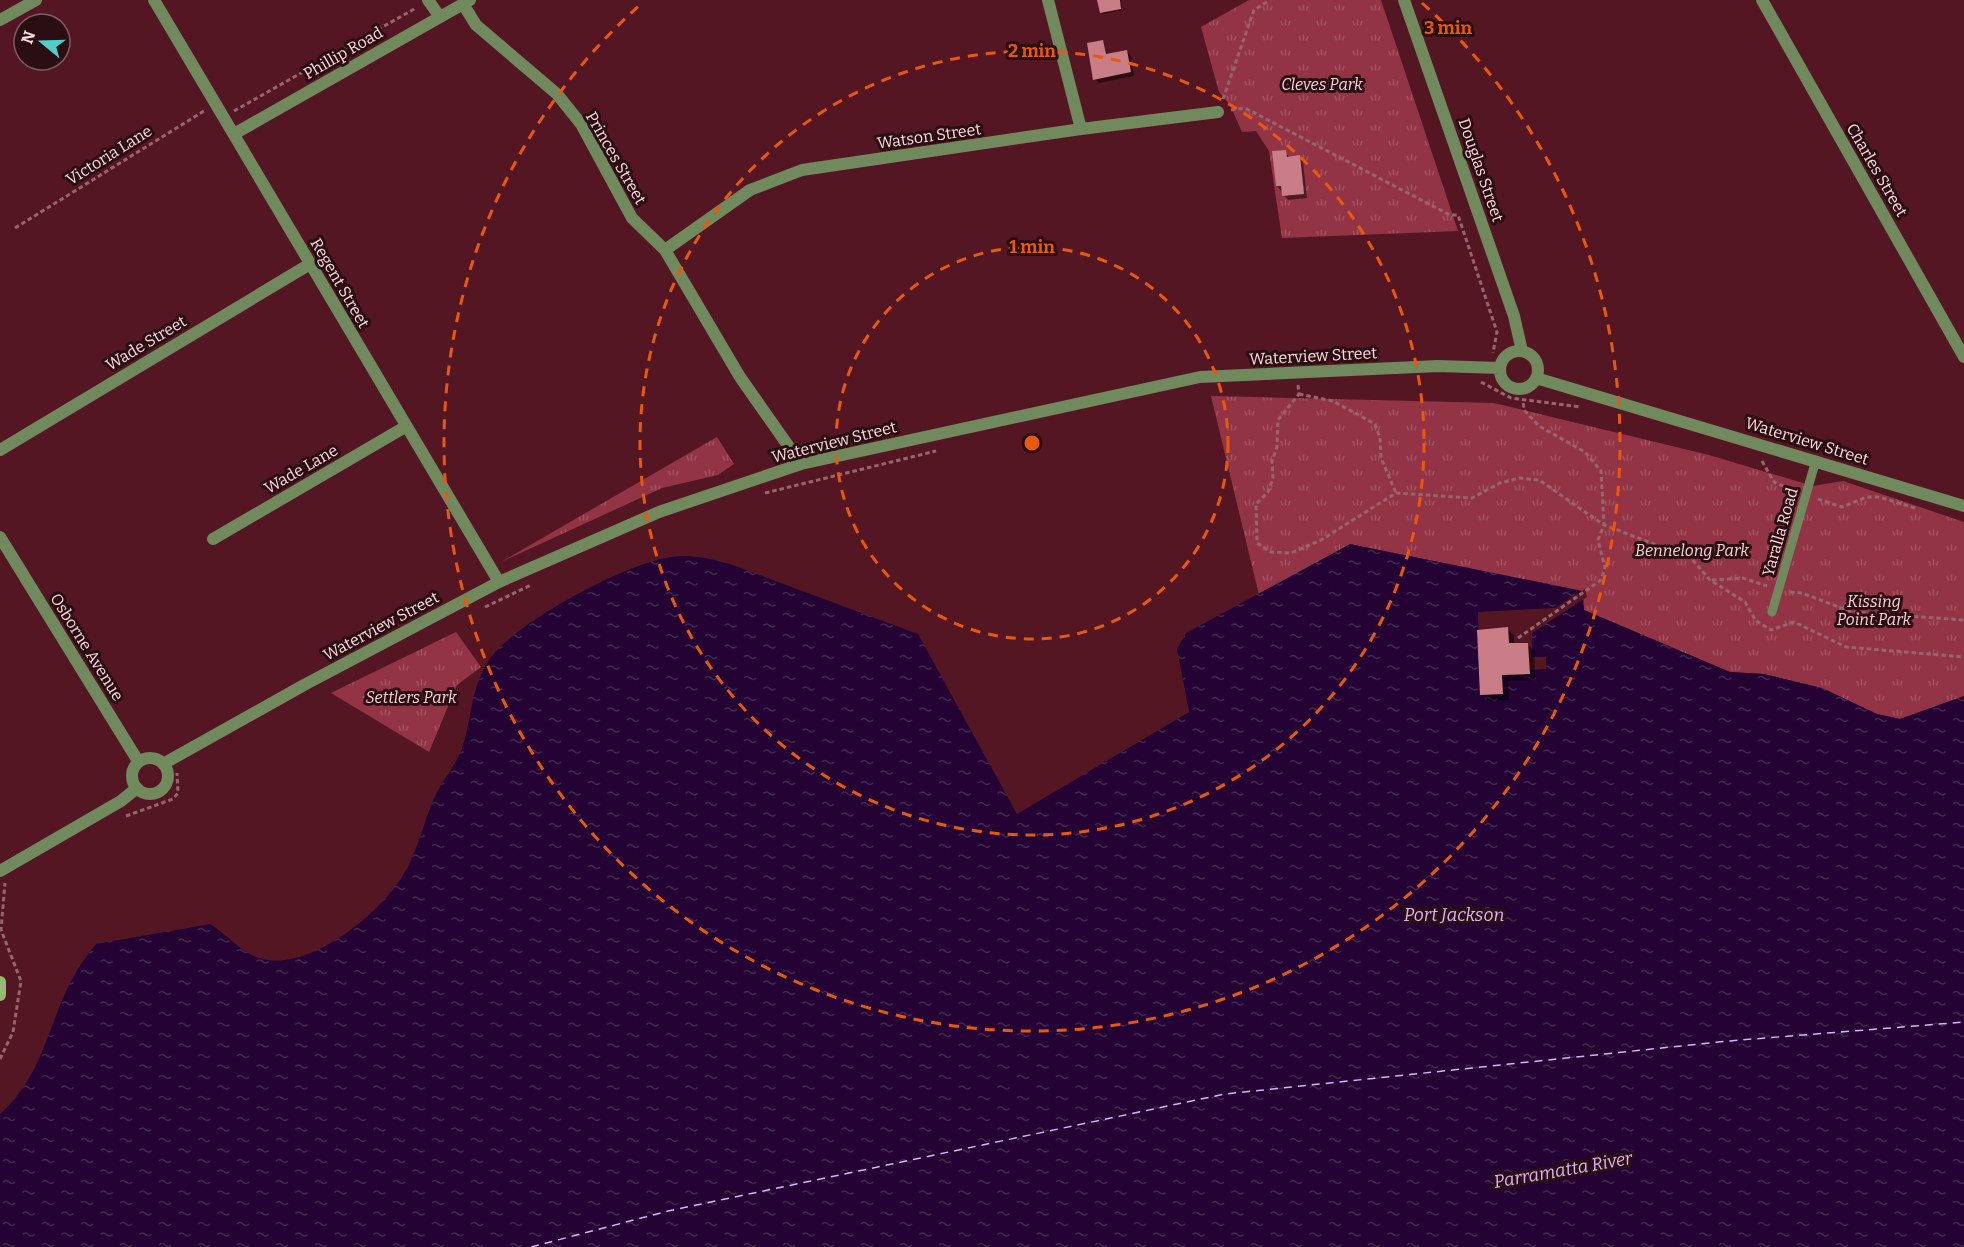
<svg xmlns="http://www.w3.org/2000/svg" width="1964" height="1247" font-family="Bitter,serif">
<defs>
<pattern id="park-tufts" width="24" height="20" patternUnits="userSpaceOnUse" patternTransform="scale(1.5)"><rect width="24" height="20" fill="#933446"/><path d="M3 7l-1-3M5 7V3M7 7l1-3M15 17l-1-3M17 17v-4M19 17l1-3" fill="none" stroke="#a35160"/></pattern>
<pattern id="water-ripples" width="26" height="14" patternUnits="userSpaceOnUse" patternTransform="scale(1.5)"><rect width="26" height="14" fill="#240233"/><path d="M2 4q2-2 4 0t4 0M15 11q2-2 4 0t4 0" fill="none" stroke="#452650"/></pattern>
</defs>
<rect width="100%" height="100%" fill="#551623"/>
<path fill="url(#park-tufts)" d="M1249 0H1381L1458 231 1282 238 1269 151 1256 131 1242 132 1230 105 1219 92 1201 27Z
M1211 396 1494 403 1709 455 1813 486 1843 481 1964 522V696L1900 719 1877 714 1822 688 1764 674 1730 672 1584 610 1350 545 1259 595Z
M717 437 734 464 718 475 662 488 501 562Z
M456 632 481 667 457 685 429 752 331 693Z"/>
<path fill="url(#water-ripples)" d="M1350 544 1583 591 1584 610 1730 672 1764 674 1822 688 1877 714 1900 719 1964 696V1247H0V1114C42 1076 46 1031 70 983 77 969 86 956 96 944L210 924C227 934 242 954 262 959 312 971 384 911 406 870 419 847 424 819 436 794 443 780 455 766 461 751 472 721 470 688 489 660 514 623 627 562 672 557 692 554 711 559 730 564L918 634 1017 814 1189 712 1177 649 1186 633Z"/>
<path fill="#551623" d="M1585 589 1587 597 1532 633V657H1546V669L1530 670V674L1502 675 1503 694 1480 695 1478 612 1555 608Z"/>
<path fill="#0007" d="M1099 0H1121L1122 10 1103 14Z
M1103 41 1107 56 1127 52 1131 56 1134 76 1099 83 1095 79Z
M1285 152 1290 158 1299 157 1303 161 1307 198 1288 200 1277 186Z
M1507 629 1514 635V645L1527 644 1534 651 1535 680 1508 681 1509 700 1488 701 1482 694Z"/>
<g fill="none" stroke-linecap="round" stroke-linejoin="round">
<path stroke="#deb0fa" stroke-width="1.5" stroke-dasharray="8 6" stroke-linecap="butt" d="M531 1247 668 1211 1225 1094 1728 1041 1964 1022"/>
</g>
<path fill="#c97e87" d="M1097 0H1120L1121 9 1100 13Z
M1103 40 1106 54 1127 50 1131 72 1093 80 1087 43Z
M1286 150 1287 157 1300 155 1304 194 1282 196 1281 186H1276L1272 151Z
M1508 627 1509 643H1528L1530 674 1502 675 1503 694 1480 695 1477 630Z"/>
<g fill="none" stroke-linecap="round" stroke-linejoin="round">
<path stroke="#98646d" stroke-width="3" stroke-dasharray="4.5 3" stroke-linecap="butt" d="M1223 99 1254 10 1270 0
M1231 110 1245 108 1450 215H1458L1497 332 1493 353
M234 111 416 8
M15 228 204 111
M1481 382 1511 398 1581 407
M1298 385 1299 394 1278 420 1277 447 1272 461 1273 478 1268 492 1256 504 1257 543 1271 552 1291 553 1321 540 1396 493 1472 498 1500 483 1520 478 1539 480 1604 525 1691 558 1710 580 1745 602 1756 621 1771 630 1794 622 1846 647 1964 657
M1299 394 1333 401 1375 424 1380 438 1381 458 1396 493
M1762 461 1774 482 1795 491
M765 493 936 451
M1818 499 1842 507 1867 497H1879L1915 508
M1712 580 1743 578 1767 586
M1790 592 1802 593 1852 612 1964 620
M485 607 531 585
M1518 638 1601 580 1605 567 1598 540 1604 525 1601 471 1585 452 1539 426 1524 410 1523 400
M126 816 173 799 178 793 177 773
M0 1059 13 1032 21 981 1 930 5 883"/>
<path stroke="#70895d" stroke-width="9" d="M1772 612 1816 460"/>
<path stroke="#70895d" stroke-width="12" d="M154 0 499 582
M428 0 440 17
M1048 0 1081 129
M1404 0 1514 316 1522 351
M1762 0 1964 357
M463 4 476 25 557 94 581 124 632 218 665 250 740 377 801 464
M0 20 36 0
M234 134 470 0
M665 250 750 190 802 170 1081 129 1218 112
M1500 370a19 19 0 1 1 38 0a19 19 0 1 1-38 0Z
M1536 378 1964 506
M0 450 310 264
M0 537 138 761
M213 539 405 427
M132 776a18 18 0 1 1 36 0a18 18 0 1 1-36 0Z
M163 764 304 685 499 582 659 512 801 464 1200 377 1438 366 1500 368
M0 871 121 801 137 788"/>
<path stroke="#93bb74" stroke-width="12" d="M0 982V995"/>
</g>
<g fill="none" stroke="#e8590c" stroke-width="3" stroke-dasharray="10 8">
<circle cx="1032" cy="443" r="196"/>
<circle cx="1032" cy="443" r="392"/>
<path d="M1422 3A588 588 0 1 1 642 3"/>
</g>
<g text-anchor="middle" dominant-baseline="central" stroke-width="6" stroke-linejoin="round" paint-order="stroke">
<g font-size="16" fill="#fcdbde" stroke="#2a0e12">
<text transform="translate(343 53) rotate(-30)">Phillip Road</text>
<text transform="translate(929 136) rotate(-8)">Watson Street</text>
<text transform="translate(109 155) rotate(-32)">Victoria Lane</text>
<text transform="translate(616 158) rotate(60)">Princes Street</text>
<text transform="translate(1481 170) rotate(71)">Douglas Street</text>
<text transform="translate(1877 170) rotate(60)">Charles Street</text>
<text transform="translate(340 283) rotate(60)">Regent Street</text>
<text transform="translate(146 343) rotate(-31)">Wade Street</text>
<text transform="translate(1313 356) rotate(-3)">Waterview Street</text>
<text transform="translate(1807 441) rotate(17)">Waterview Street</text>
<text transform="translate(834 442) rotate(-14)">Waterview Street</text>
<text transform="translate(301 469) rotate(-30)">Wade Lane</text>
<text transform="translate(1780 532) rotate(-74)">Yaralla Road</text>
<text transform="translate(381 626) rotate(-28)">Waterview Street</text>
<text transform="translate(87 647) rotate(58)">Osborne Avenue</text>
</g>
<g font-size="16" font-style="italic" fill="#f5d4d6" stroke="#2a0e12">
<text x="1322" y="84">Cleves Park</text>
<text x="1692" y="550">Bennelong Park</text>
<text x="1874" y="601">Kissing<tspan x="1874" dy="18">Point Park</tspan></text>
<text x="411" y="697">Settlers Park</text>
</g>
<g font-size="18" font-style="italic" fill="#deb0fa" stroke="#2a0e12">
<text x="1454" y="915">Port Jackson</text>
<text transform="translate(1563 1170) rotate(-10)">Parramatta River</text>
</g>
</g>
<circle cx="1032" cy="443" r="9" fill="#e8590c" stroke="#2a0e12" stroke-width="3"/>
<g font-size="18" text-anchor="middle" font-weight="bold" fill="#e8590c" stroke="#2a0e12" stroke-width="6" stroke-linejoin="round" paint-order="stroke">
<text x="1448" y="34">3 min</text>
<text x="1032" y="57">2 min</text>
<text x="1032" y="253">1 min</text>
</g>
<g transform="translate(42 42) rotate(289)"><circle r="28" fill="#2a0e12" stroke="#7e6064" stroke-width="1.5"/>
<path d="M0-4.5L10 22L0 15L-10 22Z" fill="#53cdc9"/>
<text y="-9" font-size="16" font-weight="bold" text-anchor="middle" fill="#fcdbde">N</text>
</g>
</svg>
